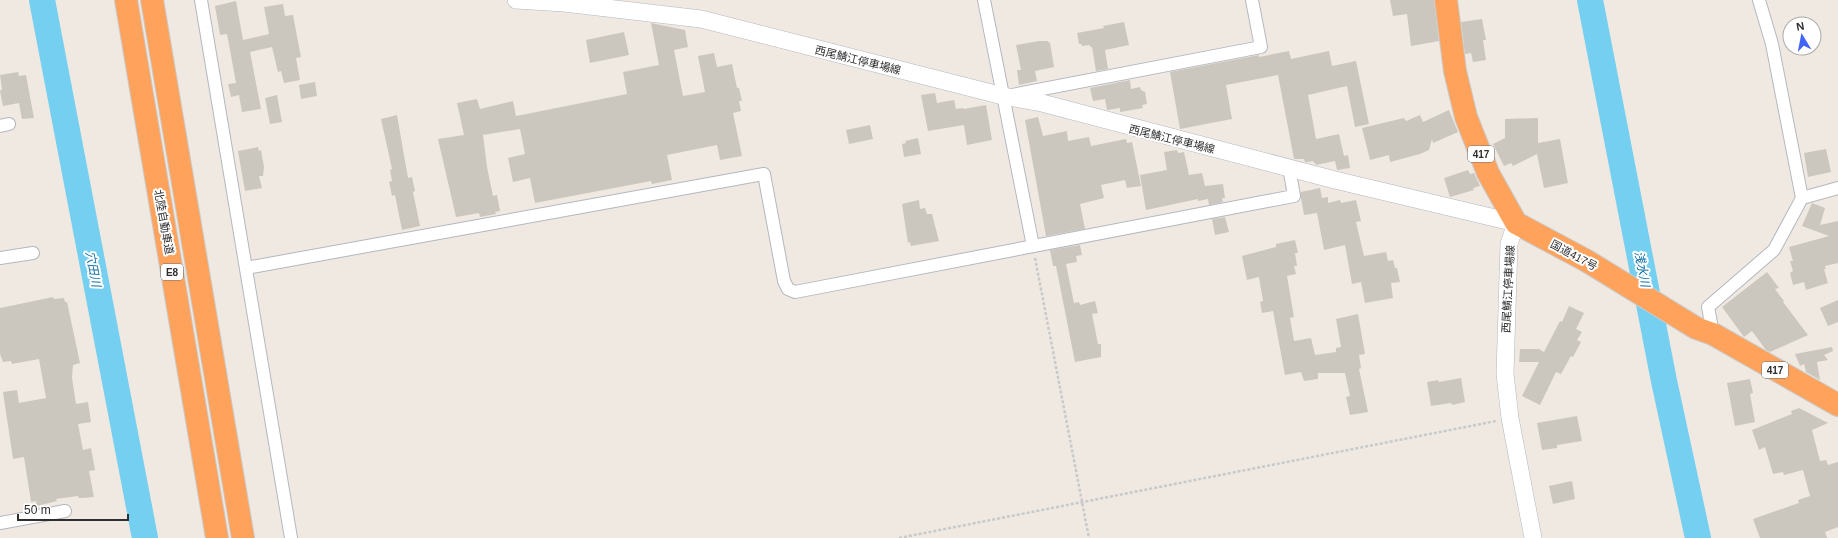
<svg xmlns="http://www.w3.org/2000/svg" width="1838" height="538" font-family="Helvetica,'Noto Sans JP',sans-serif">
<rect width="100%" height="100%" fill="#efe9e1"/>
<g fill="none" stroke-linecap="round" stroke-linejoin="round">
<path stroke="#75cff0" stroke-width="26" d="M42 0 145 538
M1590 0 1664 381 1698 538"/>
</g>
<path fill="#cbc7bf" d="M1390 0H1434L1439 41 1411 46 1407 14 1393 16Z
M236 1 243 40 269 34 264 7 283 4 285 16 293 15 301 57 296 58 300 80 284 83 281 71 278 72 277 68 272 47 250 52 261 109 242 112 239 95 231 97 228 84 236 83 227 34 220 35 215 6Z
M1482 19 1486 40H1483L1486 60 1473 62 1471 53 1465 54 1461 22Z
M1124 22 1129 45 1105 50 1108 69 1096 71 1092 47H1090V45L1082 46 1081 44H1079L1077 33 1104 28 1103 26Z
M651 23 685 30 688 47 674 50 683 96 705 92 698 56 714 53 717 67 732 64 737 88H739L742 101H739L741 111 733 113 742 156 720 160 717 145 667 155 672 180 652 184 651 181 535 203 530 178 513 182 508 158 525 154 520 129 483 135 487 167 493 196 497 195 500 211 495 212 496 214 480 217 479 213 456 217 438 139 464 135 457 103 477 99 480 109 513 101 516 116 627 94 623 72 659 65Z
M624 32 629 55 590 63 586 40Z
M1039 41H1047L1050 43 1054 67 1035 71 1037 81 1019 85 1017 70H1021L1016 45Z
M1289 51 1291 59 1329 51 1332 66 1356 61 1369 124 1355 127 1347 86 1308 95 1316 139 1339 134 1344 156 1348 155 1350 168 1337 170 1335 161 1316 165 1313 161 1308 162H1305L1304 159H1294L1278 75 1226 85 1232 119 1180 129 1170 72 1259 55V57Z
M18 72 19 76 26 75 34 118 22 119 19 103 3 106 0 91 2 89 0 75Z
M1130 80 1131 89 1140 87 1141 90 1145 92 1147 104 1142 105 1143 108 1120 112V108L1107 110 1105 99 1093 101 1090 88Z
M315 82 317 96 301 99 299 85Z
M935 93 937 103 954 100 956 109 963 108 964 109 986 105 992 140 967 145 964 125 928 131 921 95Z
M277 95 282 122 270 124 265 98Z
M1449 110 1458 132 1433 143 1432 139 1429 150 1420 154 1390 162 1389 155 1370 160 1362 128 1404 118 1406 121 1420 115 1423 122Z
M397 115 408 178 412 177 415 191 413 192 420 226 402 230 395 195 392 196 389 182 392 181 390 170 392 169 381 119Z
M1038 117 1043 136 1067 131 1068 141 1089 137 1091 146 1126 139 1127 143 1132 142 1141 186 1127 188 1125 180 1101 185 1104 198 1080 204 1085 229 1046 236 1025 120Z
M1538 118V143L1560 139 1568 183 1544 188 1537 154 1513 166 1511 163 1504 166 1493 144 1505 138V119Z
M870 125 873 139 849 144 846 130Z
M918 138 921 154 904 157 902 144 906 143 905 141Z
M258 147 259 151 261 150 264 167 263 176H259L262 188 245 191 238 151Z
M1826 149 1831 172 1808 177 1804 153Z
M1177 150 1178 153 1184 152 1189 175 1202 173 1205 186 1223 184 1225 198H1222L1223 202 1209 205 1208 199 1198 201V199L1146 210 1140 175 1167 170 1164 152Z
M1468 170 1470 174 1474 173 1480 186 1473 188 1474 190 1450 197 1444 178Z
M1320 188 1322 198 1328 197V203L1340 200 1341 203 1356 200 1361 221 1356 222 1364 256 1386 252 1388 261 1393 260 1395 268H1397L1400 282 1391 283 1393 298 1365 303 1361 282 1352 284 1345 245 1324 250 1317 213 1304 215 1301 198V192Z
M919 200 920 209 925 208 927 214H932L939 241 911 246 910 242 908 243 902 204Z
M1812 203 1825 208 1820 225 1838 221V263L1825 266 1826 269H1824L1828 283 1806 290 1804 282 1793 285 1790 273 1793 271 1790 261H1793L1789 247 1829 236 1802 226Z
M1225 217 1229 232 1215 235 1212 219Z
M1295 240 1298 253H1295L1297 266H1294L1296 274 1287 276 1294 317 1290 318 1294 341 1311 338 1315 355 1336 352V348L1341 347 1336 319 1358 314 1365 354 1359 355 1361 368 1359 369 1368 412 1350 415 1346 397 1350 396 1345 373H1318V379L1304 381 1301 372 1285 375 1273 311 1262 313 1260 302 1263 301 1259 277 1247 280 1242 256 1276 247V244Z
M1080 245 1082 255 1076 256 1077 262 1066 264 1074 303 1079 302 1080 305 1095 301 1098 313 1092 314 1098 344H1101V357L1075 362 1056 266H1053L1050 250Z
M1767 272 1779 288 1775 289 1784 301 1783 302 1808 335 1770 352 1766 350 1752 331 1744 337 1722 307Z
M53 297 54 299 64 298 65 302H67L80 363 73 365 72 378 76 404 88 402 91 422 78 424 83 450 91 448 95 470 89 471 94 497 83 498H79L78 496 56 499 57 501 37 506 36 501 31 502 24 457 13 459 3 392 17 390 19 403 46 398 39 359 12 364 11 361 3 362 0 354V308Z
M1838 300V322L1828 326 1820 308Z
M1569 306 1584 313 1576 329 1582 332 1577 340 1581 342 1573 357 1571 356 1561 374 1556 372 1540 405 1522 396 1539 362H1519L1520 349H1539L1544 352 1560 321 1562 322Z
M1832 347 1833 351 1824 355 1828 360 1817 362 1820 380 1806 372 1804 364 1800 366 1795 354Z
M1461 378 1465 402 1452 405 1451 403 1431 406 1427 382 1438 380 1439 382Z
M1750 379 1753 393 1750 394 1755 422 1735 426 1727 383Z
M1799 408 1828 423 1812 430 1820 461 1826 460 1828 465 1838 462V527L1825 532 1827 538H1760L1753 519 1799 503 1798 500 1810 496 1803 470 1784 475 1783 472 1773 474 1765 447 1759 450 1752 430 1792 414 1791 411Z
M1577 416 1582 441 1557 445V448L1542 450 1537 423Z
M1572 481 1575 499 1553 504 1549 486Z"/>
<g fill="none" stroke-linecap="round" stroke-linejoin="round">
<defs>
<path id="street" d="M201 0 291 538
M984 0 1033 246
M1012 95 1261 47 1252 0
M0 126 9 124
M1802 198 1838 188
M0 258 33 253
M246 268 764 174 784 281 788 289 795 292 1294 196 1289 167
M1713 334 1708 307 1774 250 1802 198 1772 44 1759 0
M0 523 65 511"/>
<path id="secondary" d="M516 0 564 3 701 19 1003 96 1042 103 1335 180 1516 223 1509 244 1505 374 1510 418 1533 538"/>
<path id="highway" d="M126 0 217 538
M152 0 243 538
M1446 0 1455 71 1466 117 1488 173 1516 223 1587 261 1696 328 1713 334 1838 405"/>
</defs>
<use href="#street" stroke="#b4b7c1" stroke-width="14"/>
<use href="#secondary" stroke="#b4b7c1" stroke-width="18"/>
<use href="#highway" stroke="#c9c9c9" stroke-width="24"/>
<path stroke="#c9c9c9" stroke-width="2.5" stroke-dasharray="3 2" stroke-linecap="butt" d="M1035 258 1089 538
M899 538 1496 421"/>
<use href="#street" stroke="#fff" stroke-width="12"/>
<use href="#secondary" stroke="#fff" stroke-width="17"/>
<use href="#highway" stroke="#ffa35c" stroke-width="22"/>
</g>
<g text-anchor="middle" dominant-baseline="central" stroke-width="4" stroke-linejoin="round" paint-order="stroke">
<g fill="#fff" stroke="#6d6d6d" stroke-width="1">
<rect x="1468" y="146" width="26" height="16" rx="3"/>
<rect x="161" y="264" width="22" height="16" rx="3"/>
<rect x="1762" y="362" width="26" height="16" rx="3"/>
</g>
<g font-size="10" font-weight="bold" fill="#2e2e2e">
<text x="1481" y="154">417</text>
<text x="172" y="272">E8</text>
<text x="1775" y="370">417</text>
</g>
<g font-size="11" fill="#2e2e2e" stroke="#fff">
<text transform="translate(858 60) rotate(14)">西尾鯖江停車場線</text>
<text transform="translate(1172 139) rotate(14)">西尾鯖江停車場線</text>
<text transform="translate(164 222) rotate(80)">北陸自動車道</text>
<text transform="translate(1574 255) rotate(28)">国道417号</text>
<text transform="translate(1508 289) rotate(-87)">西尾鯖江停車場線</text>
</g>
<g font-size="12" font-style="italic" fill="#0d6fa3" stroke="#fff">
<text transform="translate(93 269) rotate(79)">穴田川</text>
<text transform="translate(1642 269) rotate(79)">浅水川</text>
</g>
</g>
<g transform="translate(1802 36) rotate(350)"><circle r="19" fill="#ffffff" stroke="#ababab"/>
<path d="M0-3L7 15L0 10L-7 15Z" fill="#4264fb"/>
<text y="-6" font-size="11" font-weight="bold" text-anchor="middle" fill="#2e2e2e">N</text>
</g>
<path d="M18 514v6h110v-6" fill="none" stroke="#2e2e2e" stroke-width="2"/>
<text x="24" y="514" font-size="12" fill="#2e2e2e" stroke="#ffffff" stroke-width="3" paint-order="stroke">50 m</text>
</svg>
